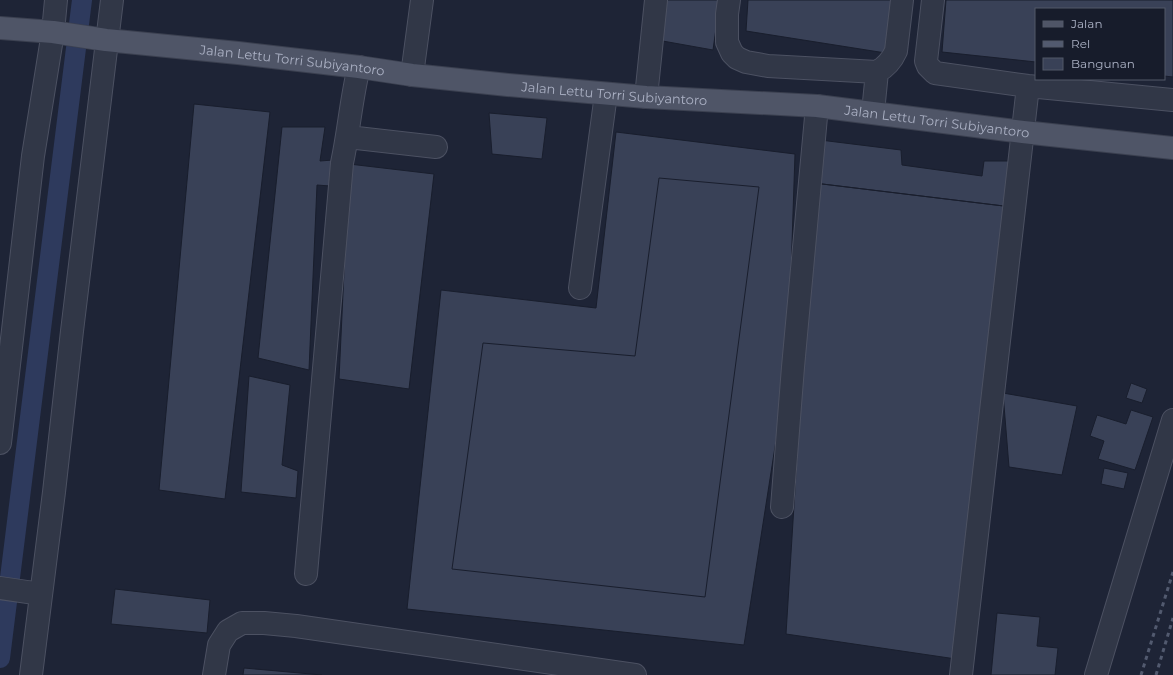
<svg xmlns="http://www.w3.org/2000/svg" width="1173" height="675" font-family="Montserrat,sans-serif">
<rect width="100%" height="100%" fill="#1e2436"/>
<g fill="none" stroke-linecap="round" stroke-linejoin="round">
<path stroke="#2e3a5d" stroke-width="20" d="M0 658 82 0"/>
</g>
<path fill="#394157" stroke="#191e2d" d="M662 0H720L713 50 657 40Z
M748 0H898L892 54 746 31Z
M946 0H1173V77L1164 76V9H1036V62L942 52Z
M194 104 270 112 225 499 159 490Z
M489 113 547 118 542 159 492 154Z
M282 127H325L320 161 333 160 330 186 317 185 309 370 258 358Z
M616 132 795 154 788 364 744 645 407 609 441 290 596 308Z
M820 140 901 150 902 165 982 176 984 161H1013L1012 207 814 183Z
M349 164 434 174 409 389 339 379Z
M659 178 759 187 705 597 452 569 483 343 635 356Z
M814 183 1012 207 956 659 786 634Z
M249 376 290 385 282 465 298 471 296 498 241 492Z
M1131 383 1147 389 1142 403 1126 398Z
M1003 393 1077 406 1062 475 1009 467Z
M1131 410 1153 417 1135 470 1098 459 1104 441 1090 436 1097 415 1126 424Z
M1104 468 1128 473 1124 489 1101 484Z
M115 589 210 600 207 633 111 624Z
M997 613 1040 617 1037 646 1058 648 1055 675H991Z
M244 668 322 675H243Z"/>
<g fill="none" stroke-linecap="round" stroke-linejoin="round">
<defs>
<path id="minor" d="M729 0 727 14V42L732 53 737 58 746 62 768 66 877 72 873 112
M933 0 926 61 928 66 935 73 1028 86 1173 100
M877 72C886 67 892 60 896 51L902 0
M412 75 422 0
M646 97 656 0
M348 137 436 147
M580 288 606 94
M0 443 33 156 53 32 56 0
M782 507 793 367 817 106
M306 574 342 163C349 131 351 99 359 67
M0 588 41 594
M31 675 54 492 72 331 112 0
M214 675 219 645 228 631 242 623H264L296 626 635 675
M961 675 1028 86
M1096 675 1173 420"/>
<g id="major">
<path id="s1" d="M0 28 53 32 106 40 238 53 359 67 412 75 508 85 646 97 817 106 1023 132 1173 148"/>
</g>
</defs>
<use href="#minor" stroke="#4c5162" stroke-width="24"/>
<use href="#major" stroke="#3b4050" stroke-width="24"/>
<use href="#minor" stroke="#313747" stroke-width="22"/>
<use href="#major" stroke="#4f5567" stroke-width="22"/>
<path stroke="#525a6f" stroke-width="3" stroke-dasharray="4 4" stroke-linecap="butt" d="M1141 675 1173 572
M1156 675 1173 618"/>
</g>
<g text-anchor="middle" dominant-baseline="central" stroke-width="3" stroke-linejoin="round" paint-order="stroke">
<g font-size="13" fill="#abb1c4" stroke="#171c2b">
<text stroke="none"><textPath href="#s1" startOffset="294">Jalan Lettu Torri Subiyantoro</textPath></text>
<text stroke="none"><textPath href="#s1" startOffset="618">Jalan Lettu Torri Subiyantoro</textPath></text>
<text stroke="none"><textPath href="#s1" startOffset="942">Jalan Lettu Torri Subiyantoro</textPath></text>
</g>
</g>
<rect x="1035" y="8" width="130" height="72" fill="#171c2b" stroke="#525868"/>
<rect x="1043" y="21" width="20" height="6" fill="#4f5567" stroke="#525868"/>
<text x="1071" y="28" font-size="12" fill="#abb1c4">Jalan</text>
<rect x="1043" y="41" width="20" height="6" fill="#525a6f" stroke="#525868"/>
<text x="1071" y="48" font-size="12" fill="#abb1c4">Rel</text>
<rect x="1043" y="58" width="20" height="12" fill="#394157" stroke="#525868"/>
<text x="1071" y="68" font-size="12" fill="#abb1c4">Bangunan</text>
</svg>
